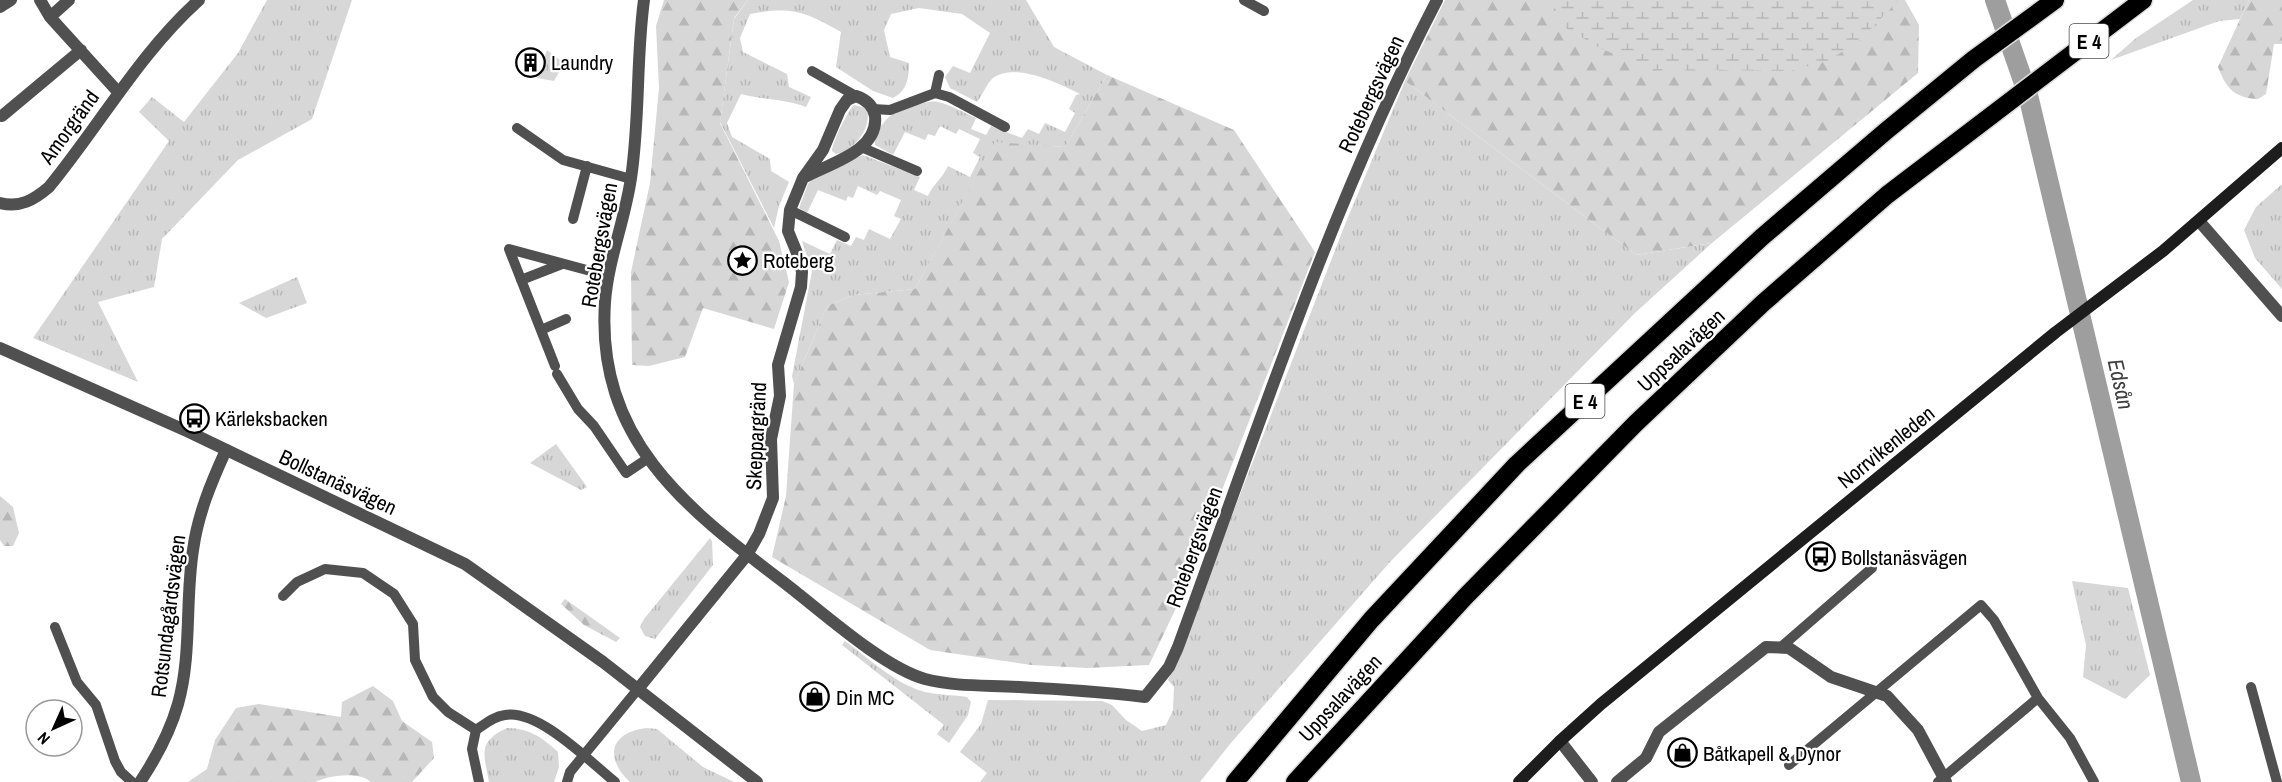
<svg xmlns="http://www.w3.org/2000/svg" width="2282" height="782" font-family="'Archivo Narrow',sans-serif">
<defs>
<pattern id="grass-tufts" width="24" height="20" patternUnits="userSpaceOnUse" patternTransform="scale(1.5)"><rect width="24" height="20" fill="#d7d7d7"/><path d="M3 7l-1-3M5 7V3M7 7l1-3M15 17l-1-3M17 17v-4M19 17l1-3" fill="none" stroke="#b7b7b7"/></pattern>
<pattern id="forest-firs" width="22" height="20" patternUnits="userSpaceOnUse" patternTransform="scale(1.5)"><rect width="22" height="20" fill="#d7d7d7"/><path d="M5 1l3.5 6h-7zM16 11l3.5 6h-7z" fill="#b7b7b7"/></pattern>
<pattern id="wetland-marsh" width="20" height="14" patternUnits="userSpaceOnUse" patternTransform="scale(1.5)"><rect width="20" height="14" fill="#d7d7d7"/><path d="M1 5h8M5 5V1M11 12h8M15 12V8" fill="none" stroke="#b7b7b7"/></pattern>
</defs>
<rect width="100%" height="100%" fill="#fff"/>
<path fill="url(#grass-tufts)" d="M267 0H352L312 119 238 160 162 239 154 287 98 302 138 382 33 338 169 141 139 112 152 97 184 122 238 53Z
M748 0H1026L1054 47 1107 75 1065 147 995 143 915 289 853 295 827 306 794 384 792 376 812 271 802 241 830 254 837 240 851 246 856 237 864 240 869 229 890 239 901 219 894 216 901 200 880 191 877 195 858 186 853 198 848 196 846 201 818 190 807 213 799 208 808 184 814 176 863 155 920 177 914 190 928 196C933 184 942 179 948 166L970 177 980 157 973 153 980 139 959 129 956 134 940 126 935 136 928 134 925 140 905 132 893 155 875 145C874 135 882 123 889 117 897 111 929 99 938 102 951 105 964 113 976 118L971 129 986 135 991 126 1022 138 1028 129 1039 134 1045 123 1065 132 1075 113 1069 109 1076 95 1080 94C1059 83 1015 62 993 78 987 83 982 96 977 102L950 88 945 77 953 66 970 73 990 33 962 14 919 8 891 14 884 30 890 57 909 63C909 78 907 91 893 98L873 91 836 67 841 32C806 12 791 6 750 14L740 38 743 52 787 74 789 87 811 97 806 107C784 99 764 100 741 94L727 123 732 137 770 159 771 171 789 182 779 206 774 228 720 122 734 19Z
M2193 0H2249L2240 19 2219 21 2111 60 2136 38Z
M547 50 564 63 554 81 537 78Z
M1405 81 1636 255 1712 243 1635 313 1390 562 1230 744 1200 782H980L987 773 960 752 981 724 988 700 1102 701 1112 705 1126 720 1142 731 1166 725 1173 710 1174 687 1168 680 1346 222Z
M854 105 866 108C874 125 854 152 836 154L832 151C832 143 848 110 854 105Z
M2282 184V289L2255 258 2244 230 2256 207Z
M297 277 307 303 266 318 239 303Z
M556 444 587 487 581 490 530 463Z
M710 538 712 541 713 565 655 639 645 636 640 627 644 619Z
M2072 581 2128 588 2150 675 2125 699 2083 677 2086 645Z
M845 641C870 659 895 684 925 692 938 695 954 695 967 697L971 702 968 715 949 743 937 734 944 725 842 645Z
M507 728C529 728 543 738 558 752L559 767 554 782H489C484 754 477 742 507 728Z
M647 728 657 729 703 767 734 782H630C604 758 610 732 647 728Z"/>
<path fill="url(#forest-firs)" d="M664 0H748L734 18 720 123 779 241 789 282 774 329 703 308 685 357 649 366 632 365 631 272 650 183 659 88 656 26Z
M1445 0H1905L1919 25 1918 73 1712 243 1636 255 1405 81Z
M2249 0H2282V44H2274L2266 94 2258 99C2234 98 2226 88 2218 67Z
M1107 75 1234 130 1315 252 1176 608 1149 665 1087 668 1031 665 930 650 772 557 786 496 794 384 827 306 853 295 915 289 995 142 1065 147Z
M0 496 13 507 19 533 13 546H4L0 540Z
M565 599 620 638 616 642 584 625 561 604Z
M373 686 393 701 402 721 432 742 434 758 412 782H371C359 771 329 775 315 782H188L207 769 215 740 236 708 259 704 341 717 342 702Z"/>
<path fill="url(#wetland-marsh)" d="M1550 0H1899L1857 43 1827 61 1790 71 1648 69 1600 48 1567 29Z"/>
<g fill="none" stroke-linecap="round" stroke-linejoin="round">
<path stroke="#9e9e9e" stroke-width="20" d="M1995 0 2028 95 2191 782"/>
<defs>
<path id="motorway" d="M1235 782 1371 620 1517 464 1762 237 1886 131 1974 59 2055 0
M1295 782 1465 597 1636 423 1763 303 1887 195 2143 0"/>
</defs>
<use href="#motorway" stroke="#dbdbdb" stroke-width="21"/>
<path stroke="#505050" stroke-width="10" d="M1244 0 1264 11
M812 71 856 96
M935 93 939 75
M873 109 890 110 935 93 949 97 1005 127
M517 128 563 160 631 179
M861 147 917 171
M790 210 845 237
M573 219 587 166
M509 249 555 366
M509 249 609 276
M521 280 562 264
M541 330 566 319
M557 374 578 409 594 426 626 473 647 459
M283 596 297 582 325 569 363 573 394 594 413 624 415 660 433 697 448 712 476 730
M55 627 77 682 96 705 115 761 121 772 132 782
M1781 647 1872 568
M2251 687 2277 782
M2038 698 2070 738 2094 782
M1789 765 1981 605 1994 620 2038 698 1938 782
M479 782 472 749 476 730C485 724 494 716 505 715 539 709 590 762 615 782
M567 782 570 772 638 689"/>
<path stroke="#505050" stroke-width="12" d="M40 0 50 17 119 93
M644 0C636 59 640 119 631 178 625 220 608 260 605 302 596 438 684 507 782 581 819 609 882 667 925 679 955 687 988 685 1019 687 1061 689 1103 692 1145 697L1169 667 1178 647C1258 429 1330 206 1437 0
M0 7 11 0
M50 17 69 0
M2 116 81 50
M0 203C20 208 34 200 49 187 100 125 139 54 199 0
M2199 221 2282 316
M638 689 747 555 759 534 773 498 771 439 780 396 778 365 801 287 802 272 799 258 788 231 790 210 803 178 823 150 840 110 847 100 856 96C865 99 873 105 875 116 879 152 827 164 803 178
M1560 741 1592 782
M140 782C156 758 170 732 178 704 192 654 185 601 193 550 198 514 211 483 226 450
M1617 782 1646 758 1659 732 1766 647 1789 648 1831 677 1887 696 1918 730 1946 782"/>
<path stroke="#505050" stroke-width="12" d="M0 348 189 432 465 564 603 662 757 782"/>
<path stroke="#1d1d1d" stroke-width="12" d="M1519 782 1560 741 1601 704 2056 332 2163 251 2282 148"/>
<use href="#motorway" stroke="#000" stroke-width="18"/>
</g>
<defs>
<symbol id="building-ring" viewBox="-11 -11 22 22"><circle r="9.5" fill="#fff" stroke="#000" stroke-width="1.5"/><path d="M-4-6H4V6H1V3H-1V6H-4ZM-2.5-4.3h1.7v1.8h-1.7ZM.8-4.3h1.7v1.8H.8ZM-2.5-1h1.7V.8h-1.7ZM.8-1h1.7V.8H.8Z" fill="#000"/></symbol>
<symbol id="sight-ring" viewBox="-11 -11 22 22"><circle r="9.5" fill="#fff" stroke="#000" stroke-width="1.5"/><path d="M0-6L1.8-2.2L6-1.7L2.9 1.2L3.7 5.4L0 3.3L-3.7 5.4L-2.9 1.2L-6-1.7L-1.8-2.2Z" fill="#000"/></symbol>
<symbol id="bus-ring" viewBox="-11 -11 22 22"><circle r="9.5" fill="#fff" stroke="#000" stroke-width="1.5"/><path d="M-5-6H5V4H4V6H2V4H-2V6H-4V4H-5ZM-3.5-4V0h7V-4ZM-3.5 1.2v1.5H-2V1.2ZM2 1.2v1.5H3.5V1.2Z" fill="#000"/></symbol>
<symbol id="shop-ring" viewBox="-11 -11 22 22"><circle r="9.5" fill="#fff" stroke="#000" stroke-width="1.5"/><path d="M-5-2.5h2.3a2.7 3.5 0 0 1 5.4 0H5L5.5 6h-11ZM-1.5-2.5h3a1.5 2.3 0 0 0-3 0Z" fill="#000"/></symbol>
</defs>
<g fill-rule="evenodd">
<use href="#building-ring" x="514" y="46" width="33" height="33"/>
<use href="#sight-ring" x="726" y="244" width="33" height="33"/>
<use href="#bus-ring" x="178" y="402" width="33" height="33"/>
<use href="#bus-ring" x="1804" y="540" width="33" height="33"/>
<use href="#shop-ring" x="798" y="680" width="33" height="33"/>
<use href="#shop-ring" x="1666" y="736" width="33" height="33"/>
</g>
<g text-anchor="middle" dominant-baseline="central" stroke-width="4.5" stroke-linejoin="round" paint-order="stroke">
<g fill="#fff" stroke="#4c4c4c" stroke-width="1.5">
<rect x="2069.5" y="24" width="39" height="34" rx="4.5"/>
<rect x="1565.5" y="384" width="39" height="34" rx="4.5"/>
</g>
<g font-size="20" font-weight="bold" fill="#000">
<text x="2089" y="41">E 4</text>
<text x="1585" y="401">E 4</text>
</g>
<g font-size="21" fill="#000" stroke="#fff" text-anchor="start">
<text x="551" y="62">Laundry</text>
<text x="763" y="260">Roteberg</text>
<text x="215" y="418">Kärleksbacken</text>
<text x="1841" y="557">Bollstanäsvägen</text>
<text x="836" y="697">Din MC</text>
<text x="1703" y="753">Båtkapell &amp; Dynor</text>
</g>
<g font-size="21" fill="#000" stroke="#fff">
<text transform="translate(1371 94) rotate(-65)">Rotebergsvägen</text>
<text transform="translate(69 127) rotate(-54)">Amorgränd</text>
<text transform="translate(599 245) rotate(-80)">Rotebergsvägen</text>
<text transform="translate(1681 350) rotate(-43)">Uppsalavägen</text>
<text transform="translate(756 436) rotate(-87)">Skeppargränd</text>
<text transform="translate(1886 447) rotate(-39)">Norrvikenleden</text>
<text transform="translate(338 482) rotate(25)">Bollstanäsvägen</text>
<text transform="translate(1194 547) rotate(-70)">Rotebergsvägen</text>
<text transform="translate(168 616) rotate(-83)">Rotsundagårdsvägen</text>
<text transform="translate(1340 698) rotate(-47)">Uppsalavägen</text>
</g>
<g font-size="22" font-style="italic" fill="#3f3f3f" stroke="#fff">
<text transform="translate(2121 384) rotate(77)">Edsån</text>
</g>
</g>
<g transform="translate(54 728) rotate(225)"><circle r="28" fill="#ffffff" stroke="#999999" stroke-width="1.5"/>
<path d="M0-4.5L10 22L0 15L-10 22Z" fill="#000000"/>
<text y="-9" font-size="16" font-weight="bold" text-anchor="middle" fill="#000000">N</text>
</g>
</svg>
